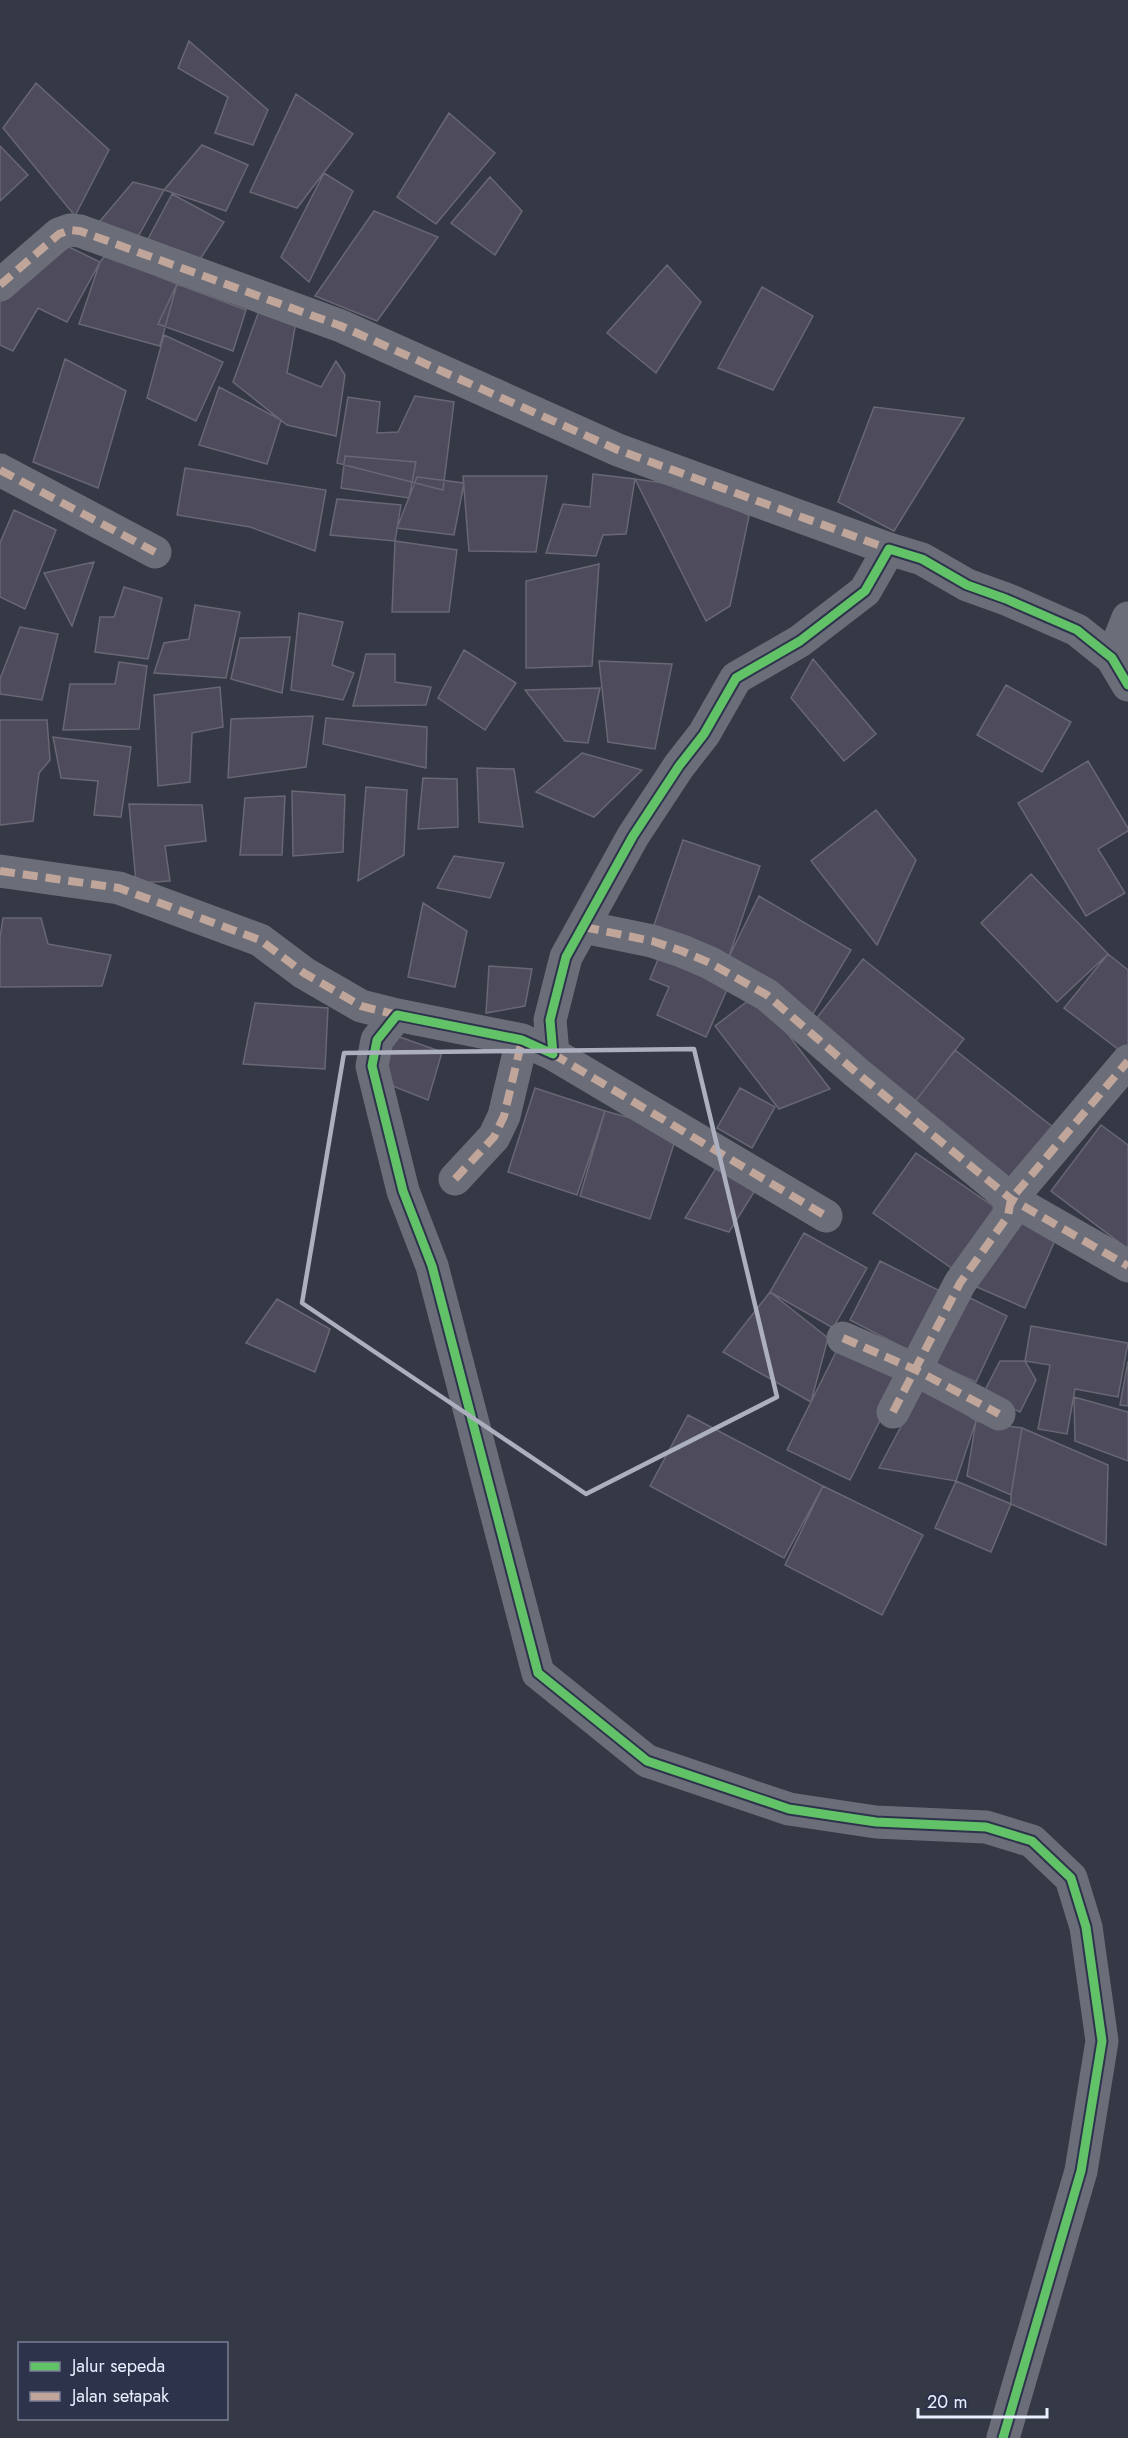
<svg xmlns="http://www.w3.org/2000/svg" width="1128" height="2438" font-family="Jost,sans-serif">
<rect width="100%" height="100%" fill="#353845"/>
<path fill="#4e4b5d" stroke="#686773" stroke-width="1.5" d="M189 41 268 110 253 145 215 133 228 97 178 68Z
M36 83 109 150 75 216 3 128Z
M296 94 353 134 297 208 250 192Z
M449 113 495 153 436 224 397 197Z
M202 145 248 165 226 211 164 190Z
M0 146 28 175 0 201Z
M324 173 353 191 309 282 281 257Z
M490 177 522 211 495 255 451 223Z
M133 182 164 190 135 242 95 227Z
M172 194 224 222 197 264 147 241Z
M374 211 438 237 377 321 315 296Z
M69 247 100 262 67 322 38 308 13 351 0 345V294Z
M106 255 177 284 160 346 79 324 100 262Z
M667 265 701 302 656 373 607 333Z
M177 284 246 310 233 351 158 324Z
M762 287 813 316 773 390 718 368Z
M259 311 297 316 287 373 321 387 336 361 345 375 336 436 287 425 233 382Z
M164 335 223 362 196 421 147 398Z
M65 359 126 391 98 488 33 462Z
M219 387 281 420 267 464 199 445Z
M415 396 454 402 443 490 337 463 348 397 380 402 377 433 398 432Z
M874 407 964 418 894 531 838 502Z
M345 456 416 462 409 498 341 488Z
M185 468 326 490 315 551 250 527 177 515Z
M593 474 635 479 626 534 603 535 596 556 546 553 563 504 590 507Z
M463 476H547L536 552 469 551Z
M417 477 464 483 454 535 397 528Z
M635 479 713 490 749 516 730 606 706 621Z
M337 499 401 505 395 541 330 535Z
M14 510 56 530 25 609 0 597V543Z
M395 541 457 550 449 612H392Z
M94 562 72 626 44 573Z
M599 564 592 666 526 668V581Z
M124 587 162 598 148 659 95 652 100 617H114Z
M195 605 240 612 226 678 154 673 164 643 189 639Z
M299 613 343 622 332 665 354 673 343 700 291 690Z
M20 627 58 634 42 700 0 694V679Z
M290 637 282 693 231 679 240 638Z
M464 650 516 683 485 730 438 698Z
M366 654H395V682L431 687 426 705 353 706Z
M813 659 876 734 844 761 791 698Z
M599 661 672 664 655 749 608 742Z
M119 662 147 666 139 729 63 730 70 684H115Z
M1006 685 1071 722 1042 772 977 735Z
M220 687 223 727 192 733 190 782 158 786 154 695Z
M600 688 588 743 565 741 525 690Z
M313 716 306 767 228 778 231 719Z
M326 718 427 727 426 768 323 744Z
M0 720H47L50 760 39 773 33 821 0 825Z
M53 737 131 747 121 817 94 815 98 781 61 778Z
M582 753 642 770 594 817 536 792Z
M1088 761 1128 828V831L1098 849 1125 893 1086 916 1018 803Z
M477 768 514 769 523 827 479 822Z
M423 778 457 779 458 827 418 829Z
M366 787 407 790 404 855 358 881Z
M292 791 345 795 343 852 293 856Z
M285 796 282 855H240L245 798Z
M129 804 202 805 206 841 165 846 170 881 136 883Z
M876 810 916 860 877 945 811 861Z
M683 840 760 866 728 959 651 934Z
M454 856 504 863 490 898 437 888Z
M1031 874 1108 954 1057 1002 981 923Z
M759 896 851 950 811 1017 728 959Z
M423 903 467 931 455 987 408 977Z
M3 918H41L48 944 111 955 102 986 0 987V938Z
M661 952 730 983 706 1037 657 1015 669 987 650 979Z
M1108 954 1128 970V1046L1123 1053 1064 1008Z
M863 959 964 1039 914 1103 812 1024Z
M489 966 532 969 525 1006 486 1013Z
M757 994 830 1089 779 1109 715 1026Z
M255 1003 328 1008 325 1069 243 1064Z
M383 1031 442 1052 428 1100 375 1079Z
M955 1050 1053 1127 1011 1179 914 1103Z
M535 1088 605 1111 577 1195 508 1172Z
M740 1088 775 1107 752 1148 717 1128Z
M605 1111 678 1131 650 1219 580 1196Z
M1101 1125 1128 1145V1249L1051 1191Z
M916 1153 1000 1211 957 1272 873 1213Z
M721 1160 759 1184 729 1232 685 1218Z
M1008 1216 1057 1236 1025 1308 977 1287Z
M804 1233 867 1268 833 1328 770 1292Z
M880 1261 942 1292 912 1352 850 1320Z
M770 1292 828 1338 811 1402 723 1352Z
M968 1297 1007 1316 976 1382 936 1364Z
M277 1299 330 1329 315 1372 246 1343Z
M1031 1326 1128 1343 1118 1397 1075 1389 1067 1434 1038 1429 1050 1365 1025 1361Z
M843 1338 906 1369 850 1480 787 1450Z
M1000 1361H1025L1036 1380 1020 1412 983 1394Z
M1128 1361V1406L1120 1405Z
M923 1385 976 1421 956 1481 879 1468Z
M1074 1397 1128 1412V1461L1075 1441Z
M688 1415 823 1486 784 1558 650 1486Z
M976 1421 1022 1428 1011 1495 967 1476Z
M1022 1428 1108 1465 1106 1545 1011 1504V1495Z
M956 1481 1011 1504 991 1552 935 1528Z
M823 1486 923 1535 882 1615 785 1565Z"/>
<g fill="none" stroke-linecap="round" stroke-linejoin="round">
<path stroke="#6b6e79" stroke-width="33" d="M0 285 59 234 70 230 80 231 341 326 618 450 889 549
M0 470 155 552
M1112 658 1128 618
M0 871 119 888 260 940 304 973 361 1006 397 1015
M584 927 652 941 682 951 710 963 767 995 857 1073 1011 1199 1128 1266
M553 1054 826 1216
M455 1179 494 1137 504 1116 522 1040
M843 1338 916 1370 999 1414
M893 1412 960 1283 1008 1216 1011 1199 1128 1061
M1003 2438 1081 2171 1102 2041 1086 1927 1071 1878 1032 1841 986 1827 876 1822 789 1809 647 1761 538 1673 432 1266 403 1191 372 1066 377 1040 397 1015 522 1040 553 1054 550 1020 566 957 633 836 679 766 704 734 736 678 800 641 865 591 889 549 922 559 967 585 1006 599 1077 630 1112 658 1128 685"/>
<path stroke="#c0a59a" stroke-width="8" stroke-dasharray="15 8" stroke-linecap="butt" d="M0 285 59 234 70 230 80 231 341 326 618 450 889 549
M0 470 155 552
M0 871 119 888 260 940 304 973 361 1006 397 1015
M584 927 652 941 682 951 710 963 767 995 857 1073 1011 1199 1128 1266
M553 1054 826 1216
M455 1179 494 1137 504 1116 522 1040
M843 1338 916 1370 999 1414
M893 1412 960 1283 1008 1216 1011 1199 1128 1061"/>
<defs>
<path id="cycleway" d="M1003 2438 1081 2171 1102 2041 1086 1927 1071 1878 1032 1841 986 1827 876 1822 789 1809 647 1761 538 1673 432 1266 403 1191 372 1066 377 1040 397 1015 522 1040 553 1054 550 1020 566 957 633 836 679 766 704 734 736 678 800 641 865 591 889 549 922 559 967 585 1006 599 1077 630 1112 658 1128 685"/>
</defs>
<use href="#cycleway" stroke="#2e334c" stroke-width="13"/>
<use href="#cycleway" stroke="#61c268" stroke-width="9"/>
</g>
<path fill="none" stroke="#abafbe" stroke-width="4.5" stroke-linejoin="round" d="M694 1049 777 1397 586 1494 302 1303 344 1053Z"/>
<rect x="18" y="2342" width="210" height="78" fill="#2e334c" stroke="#797e94" stroke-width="1.5"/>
<rect x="30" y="2362" width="30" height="9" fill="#61c268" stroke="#797e94" stroke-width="1.5"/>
<text x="72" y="2372" font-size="18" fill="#eaefff">Jalur sepeda</text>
<rect x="30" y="2392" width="30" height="9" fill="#c0a59a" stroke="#797e94" stroke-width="1.5"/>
<text x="72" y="2402" font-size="18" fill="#eaefff">Jalan setapak</text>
<path d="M918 2408v9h129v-9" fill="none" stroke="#eaefff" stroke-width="3"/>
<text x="927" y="2408" font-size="18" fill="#eaefff" stroke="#2e334c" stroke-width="4.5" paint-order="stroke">20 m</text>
</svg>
